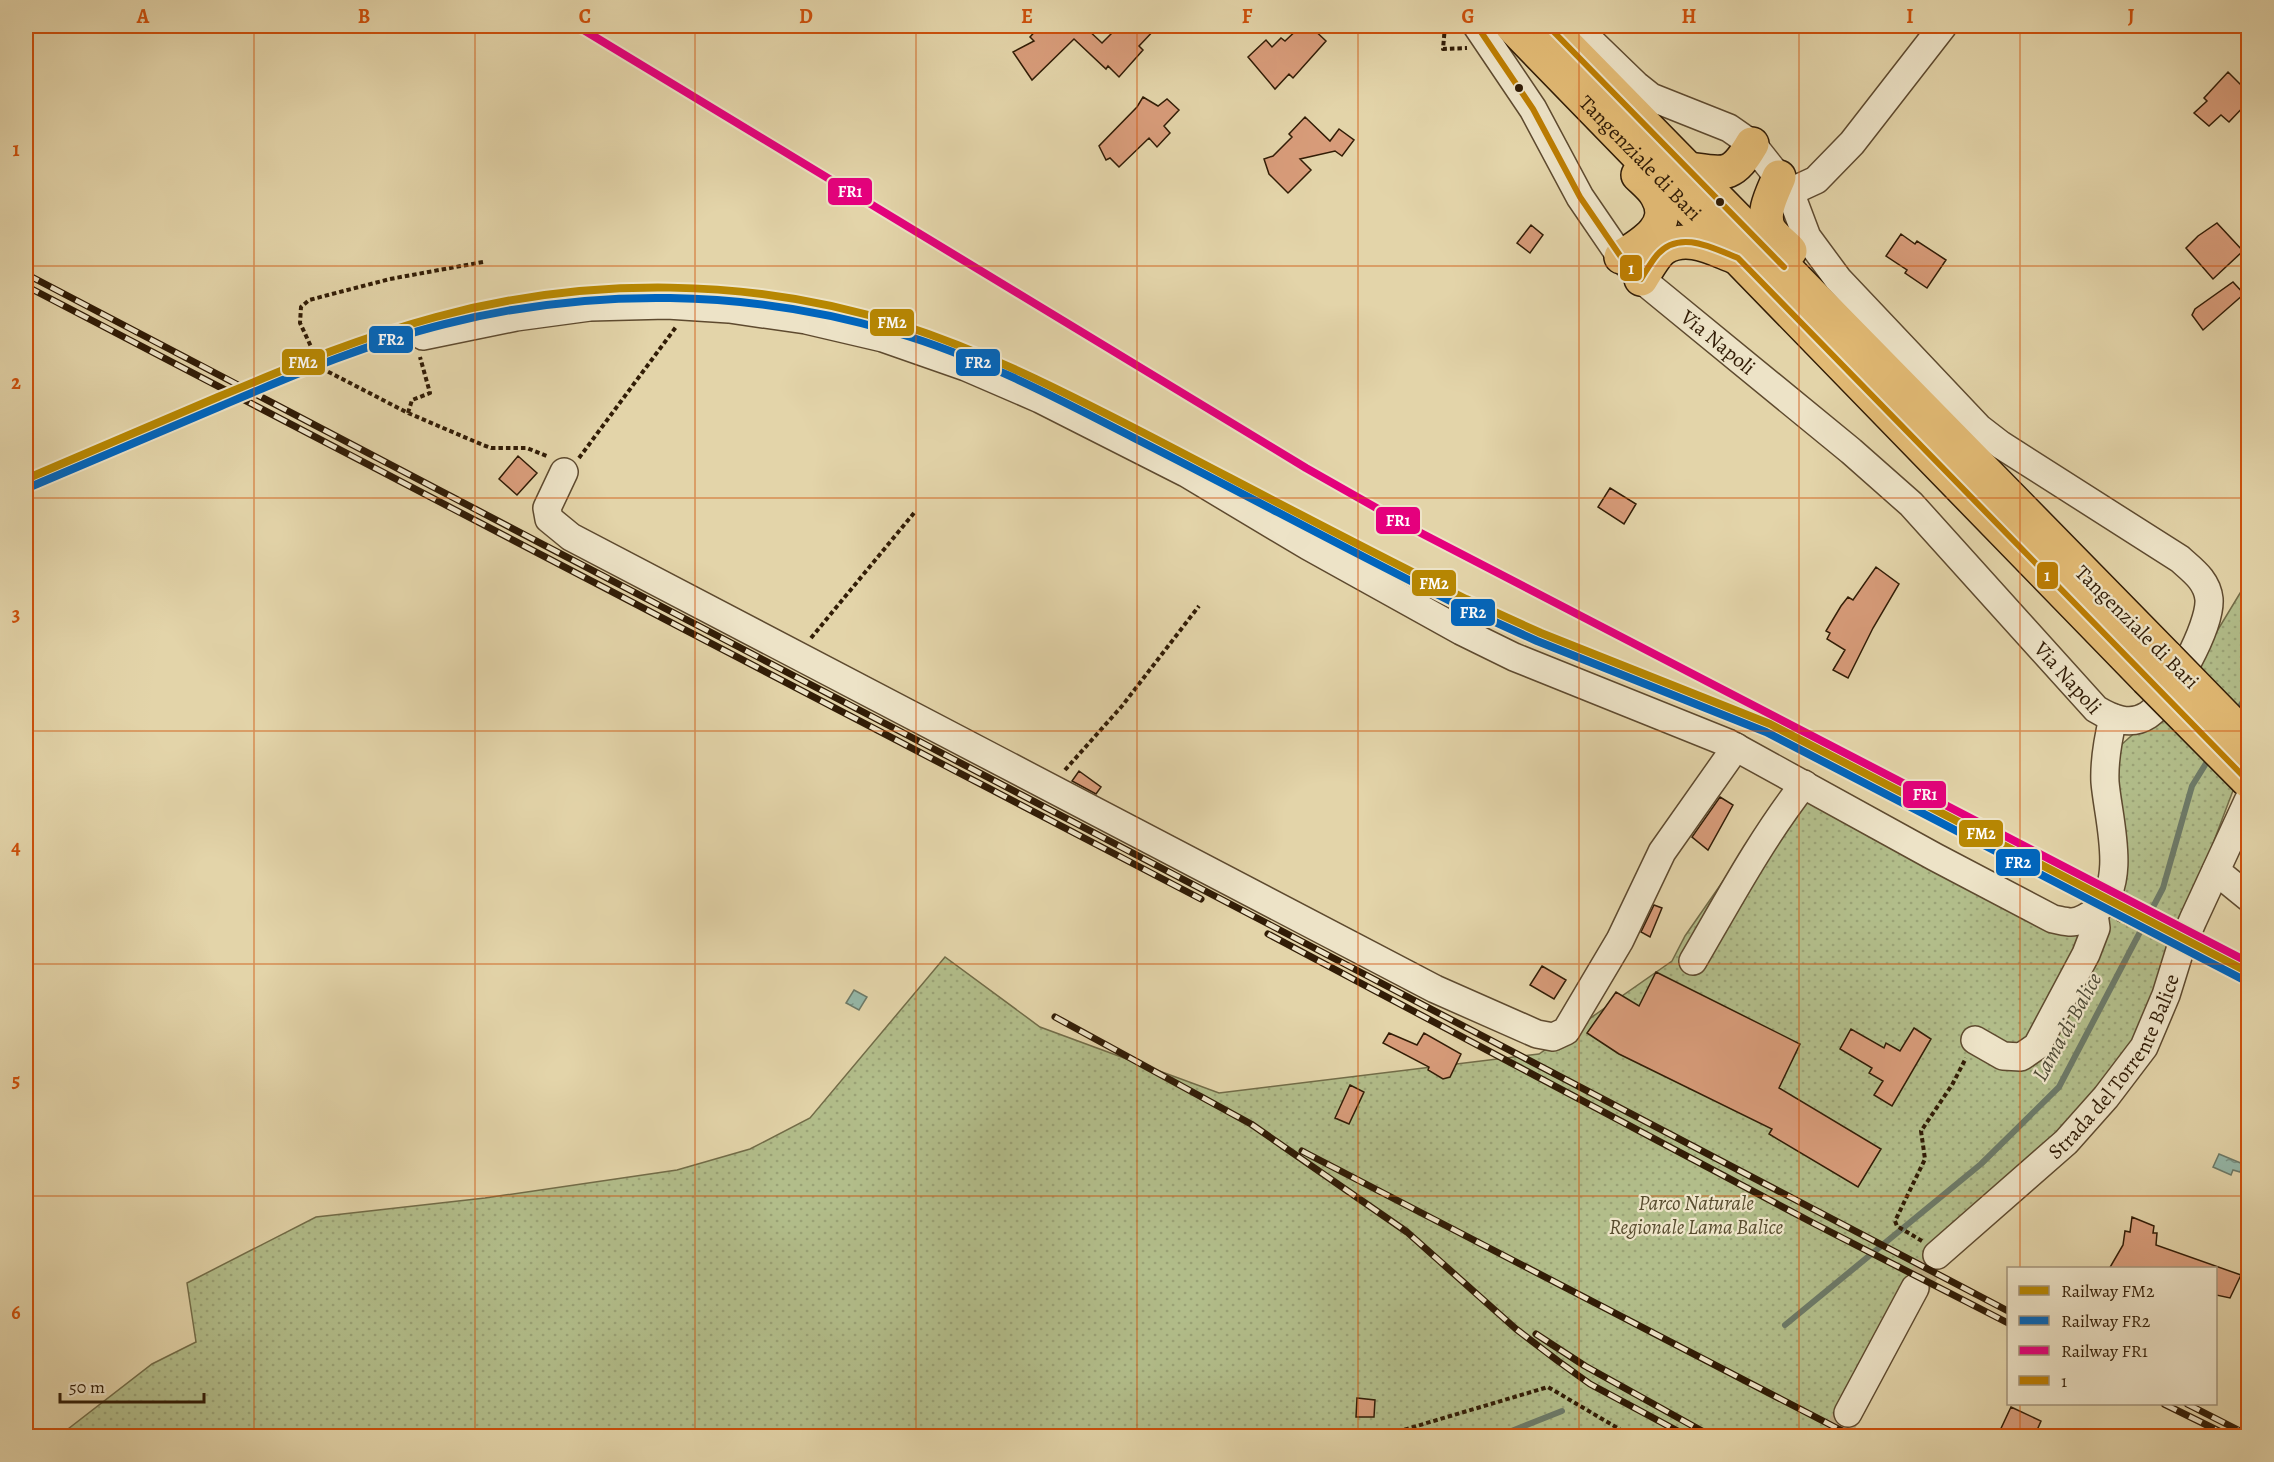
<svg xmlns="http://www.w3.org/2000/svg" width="2274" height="1462" font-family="Alegreya,serif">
<defs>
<pattern id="park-dots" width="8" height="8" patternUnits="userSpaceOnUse" patternTransform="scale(1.5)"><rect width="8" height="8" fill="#b2bd8a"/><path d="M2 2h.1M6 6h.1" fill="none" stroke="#9aa276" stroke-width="1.8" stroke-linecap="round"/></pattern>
<pattern id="water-ripples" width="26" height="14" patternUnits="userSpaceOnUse" patternTransform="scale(1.5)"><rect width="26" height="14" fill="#95b8a9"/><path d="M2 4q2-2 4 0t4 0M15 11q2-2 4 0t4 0" fill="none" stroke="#7a9588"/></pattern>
</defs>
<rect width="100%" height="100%" fill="#e3d4a9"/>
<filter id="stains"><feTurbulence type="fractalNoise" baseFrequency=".00333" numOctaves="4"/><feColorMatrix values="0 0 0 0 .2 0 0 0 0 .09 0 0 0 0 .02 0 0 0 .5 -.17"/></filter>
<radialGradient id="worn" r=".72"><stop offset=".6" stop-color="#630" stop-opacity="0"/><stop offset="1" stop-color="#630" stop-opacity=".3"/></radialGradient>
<path fill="url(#park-dots)" stroke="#726c48" stroke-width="1.5" d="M2248 580V761L2237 780 2184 920 2152 1020 1996 1210 1921 1264 1906 1286 1872 1374 1832 1436H59L152 1364 196 1342 187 1283 316 1217 485 1198 677 1170 750 1149 810 1118 945 957 1040 1027 1219 1093 1539 1054 1672 961 1685 936 1728 874 1798 781 1999 894 2084 914 2106 863 2101 763 2140 728 2202 656Z"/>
<path fill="url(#water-ripples)" stroke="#6d7a68" stroke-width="1.5" d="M854 990 867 997 859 1010 846 1003Z
M2219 1154 2243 1164 2240 1172 2233 1170 2231 1175 2213 1167Z"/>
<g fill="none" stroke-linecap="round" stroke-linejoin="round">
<path stroke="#6d7a68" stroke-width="6" d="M2235 715 2248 693
M1785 1325 1981 1164 2059 1087 2163 888 2192 786 2210 757
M1499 1436 1562 1411"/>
</g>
<path fill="#d89c7a" stroke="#311c06" stroke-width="1.5" d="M1040 26H1086L1085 27 1102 43 1119 26H1158L1139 46 1143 50 1119 77 1108 66 1106 69 1074 39 1032 80 1013 52 1034 41 1030 37Z
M1301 26H1310L1326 41 1293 78 1289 74 1275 89 1248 57 1266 40 1272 47 1281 38 1285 41Z
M2228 72 2248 92V102L2229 122 2221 115 2209 126 2194 113 2207 101 2204 98Z
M1143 97 1158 106 1167 99 1179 110 1164 126 1170 133 1157 147 1149 138 1119 167 1110 158 1106 160 1099 146 1137 107Z
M1305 117 1330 141 1339 129 1354 140 1342 156 1335 151 1300 159 1311 170 1288 193 1269 174 1264 159 1273 156 1292 137 1289 134Z
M2217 223 2243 251 2213 279 2186 248 2198 236Z
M1531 225 1543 235 1530 253 1517 243Z
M1901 234 1915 244 1917 241 1946 260 1927 288 1905 273 1907 270 1886 256Z
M2233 282 2244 294 2203 330 2192 315 2195 309Z
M518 456 537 473 517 495 499 479Z
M1610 488 1636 504 1624 524 1598 507Z
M1876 567 1899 584 1873 628 1848 678 1833 670 1845 650 1827 639 1830 633 1826 631 1841 606 1848 597 1853 600Z
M1079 771 1101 787 1096 794 1072 781Z
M1720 797 1733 805 1708 850 1692 837Z
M1654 905 1662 908 1650 937 1641 932Z
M1542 966 1566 980 1554 999 1530 985Z
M1656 972 1800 1044 1779 1088 1881 1149 1858 1187 1769 1134 1772 1129 1619 1054 1587 1033 1616 992 1639 1006Z
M1914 1028 1931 1039 1892 1106 1874 1095 1883 1081 1869 1073 1872 1068 1840 1049 1851 1029 1884 1048 1886 1043 1900 1051Z
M1389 1033 1417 1045 1424 1033 1461 1054 1450 1077 1443 1079 1428 1070 1429 1067 1383 1043Z
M1350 1085 1364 1092 1349 1124 1335 1118Z
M2132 1217 2154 1226 2153 1233H2157L2156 1245 2241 1275 2230 1298 2216 1295V1269H2109L2123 1245 2125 1231 2130 1232Z
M1357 1398 1375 1400 1374 1417H1356Z
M2011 1407 2041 1421 2034 1437H1997Z"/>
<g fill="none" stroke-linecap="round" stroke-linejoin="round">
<path stroke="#bfaf88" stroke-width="27" stroke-dasharray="27 14" stroke-linecap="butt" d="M1915 1288 1937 1255
M1836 1436 1848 1413"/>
<defs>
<g id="minor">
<path id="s1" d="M1477 26 1533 109 1580 197 1621 257 1641 279 1851 451 1911 504 2096 709C2111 718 2130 727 2148 715 2171 700 2211 626 2209 599 2207 580 2192 570 2180 559L2001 445 1979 428 1838 279 1807 237 1790 192 1752 144 1729 128 1651 97 1636 85 1575 26"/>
<path d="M1790 192 1816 180 1852 143 1943 26"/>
<path d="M423 336 516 317 590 307 667 305 729 309 806 320 883 338 966 367 1040 399 1186 473 1308 546 1461 631 1514 657 1728 743 1935 857 2053 919C2059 920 2066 922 2071 922 2080 922 2089 916 2096 911 2128 882 2108 819 2105 782 2104 760 2108 739 2113 718"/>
<path d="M564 472 547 508 549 519 571 537 1435 989 1537 1034 1553 1037 1566 1031 1620 940 1662 852 1736 747"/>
<path d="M2216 871 2248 897"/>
<path d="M1693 961C1728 901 1761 839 1804 784"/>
<path d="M1975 1040 2003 1056 2021 1057 2037 1046 2086 954 2096 928 2095 921 2089 916"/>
<path id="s2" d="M1937 1255 2066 1142 2106 1097 2144 1047 2166 995 2180 950 2193 920 2248 801"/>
<path d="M1848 1413 1915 1288"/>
</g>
<g id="highway">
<path id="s3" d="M1512 26 2147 679"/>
<path d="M1548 26 2168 658"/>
<path d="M1689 169C1725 174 1732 178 1752 144"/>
<path d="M1779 177C1773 192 1761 213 1769 229 1773 237 1784 244 1790 251"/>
<path d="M1621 257C1642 244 1674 226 1657 196 1653 188 1644 181 1638 175"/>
<path d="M1641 279C1647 270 1655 254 1664 248 1687 234 1712 248 1733 256"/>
</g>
</defs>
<use href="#minor" stroke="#5e4a2f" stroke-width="30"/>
<use href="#highway" stroke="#311c06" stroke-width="36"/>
<path stroke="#311c06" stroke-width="4" stroke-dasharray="4.5 3" stroke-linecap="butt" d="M1445 26 1443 49 1467 48
M483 262 390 279 309 300 301 307 300 323 321 368 408 413 483 445 491 448H527L549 457
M408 413 412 400 430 393 420 357
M579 458 676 327
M811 638 914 513
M1065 770 1122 706 1199 606
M2117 919 2162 939
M1922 1241 1897 1226 1895 1221 1925 1159 1921 1131 1952 1085 1966 1058
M1383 1436 1548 1387 1631 1436"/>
<use href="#minor" stroke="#ede3c7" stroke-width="27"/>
<use href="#highway" stroke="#e2ba74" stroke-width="33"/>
<defs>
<path id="rail" d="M26 274 2008 1311
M26 286 1201 899
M1268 934 1813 1223 2008 1323
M1055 1017 1251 1124 1407 1232 1516 1329 1558 1361 1590 1384 1687 1436
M1302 1151 1852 1436
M1536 1334 1585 1366 1711 1436
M2164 1404 2229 1436
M2187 1404 2248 1435"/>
</defs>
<use href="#rail" stroke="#311c06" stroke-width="7"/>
<use href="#rail" stroke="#ede3c7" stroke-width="4.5" stroke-dasharray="14" stroke-linecap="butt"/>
<defs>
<path id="highway-bridge" d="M2168 658 2248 740
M2147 679 2248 781"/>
</defs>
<use href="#highway-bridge" stroke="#311c06" stroke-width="36" stroke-linecap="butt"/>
<use href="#highway-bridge" stroke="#e2ba74" stroke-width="33"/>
<defs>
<path id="bus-1" d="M1477 26 1533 109 1580 197 1621 257 1641 279C1646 271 1651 262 1657 255 1679 229 1713 248 1738 258L2248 781
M1548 26 1784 267"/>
</defs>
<use href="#bus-1" stroke="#ede3c7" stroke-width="10"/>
<use href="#bus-1" stroke="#bc7d02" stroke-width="6"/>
<defs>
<path id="rail-1" d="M26 479C90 452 154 424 218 397 290 367 361 337 436 317 587 276 754 277 902 325 986 352 1064 392 1142 432 1250 488 1357 545 1466 599L1541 633 1770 724 2248 972"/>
<path id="rail-2" d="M30 487C93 460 157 433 221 406 294 375 368 343 445 324 593 287 748 289 894 332 980 357 1061 400 1140 441 1248 496 1354 553 1462 607L1537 641 1766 732 2244 980"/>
<path id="rail-3" d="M577 26 1306 468 1417 531 2248 962"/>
</defs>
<use href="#rail-1" stroke="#ede3c7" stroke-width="12"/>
<use href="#rail-2" stroke="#ede3c7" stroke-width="12"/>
<use href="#rail-3" stroke="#ede3c7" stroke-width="12"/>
<use href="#rail-1" stroke="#b78702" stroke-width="8"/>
<use href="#rail-2" stroke="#0065bd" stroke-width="8"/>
<use href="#rail-3" stroke="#e5007d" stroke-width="8"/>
</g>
<path fill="none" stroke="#cd500b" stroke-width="1.5" stroke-opacity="0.55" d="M254 26V1436M475 26V1436M695 26V1436M916 26V1436M1137 26V1436M1358 26V1436M1579 26V1436M1799 26V1436M2020 26V1268M26 266H2248M26 498H2248M26 731H2248M26 964H2248M26 1196H2248M2020 1404V1436"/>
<g fill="#311c06" stroke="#ede3c7" stroke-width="2">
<circle cx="1519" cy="88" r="5"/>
<circle cx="1720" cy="202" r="5"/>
</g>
<g text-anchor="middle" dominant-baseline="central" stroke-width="4.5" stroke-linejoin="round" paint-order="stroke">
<g font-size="21" fill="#311c06" stroke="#ede3c7">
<text stroke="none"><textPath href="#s3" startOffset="184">Tangenziale di Bari</textPath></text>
<text stroke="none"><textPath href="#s1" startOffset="402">Via Napoli</textPath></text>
<text transform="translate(2137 627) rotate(45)">Tangenziale di Bari</text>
<text stroke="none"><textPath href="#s1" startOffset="888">Via Napoli</textPath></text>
<text stroke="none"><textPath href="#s2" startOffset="262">Strada del Torrente Balice</textPath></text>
</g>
<g font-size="21" font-style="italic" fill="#584c2e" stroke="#ede3c7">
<text x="1696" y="1203">Parco Naturale<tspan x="1696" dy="24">Regionale Lama Balice</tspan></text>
</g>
<g font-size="22" font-style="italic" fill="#4f4b37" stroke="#ede3c7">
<text transform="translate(2067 1027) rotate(-61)">Lama di Balice</text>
</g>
</g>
<g stroke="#ede3c7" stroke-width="2">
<rect x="827" y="177" width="46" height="29" rx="6" fill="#e5007d"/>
<rect x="1619" y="254" width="24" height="28" rx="6" fill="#bc7d02"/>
<rect x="869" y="308" width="46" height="29" rx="6" fill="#b78702"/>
<rect x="368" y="325" width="46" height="29" rx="6" fill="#0065bd"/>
<rect x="281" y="348" width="45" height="28" rx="6" fill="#b78702"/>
<rect x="955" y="348" width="46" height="29" rx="6" fill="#0065bd"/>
<rect x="1375" y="506" width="46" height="29" rx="6" fill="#e5007d"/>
<rect x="2036" y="561" width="23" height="29" rx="6" fill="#bc7d02"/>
<rect x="1411" y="569" width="46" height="28" rx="6" fill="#b78702"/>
<rect x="1450" y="598" width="46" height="29" rx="6" fill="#0065bd"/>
<rect x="1902" y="780" width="45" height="29" rx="6" fill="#e5007d"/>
<rect x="1958" y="819" width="46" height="29" rx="6" fill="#b78702"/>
<rect x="1995" y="848" width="46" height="29" rx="6" fill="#0065bd"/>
</g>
<g font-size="16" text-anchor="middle" font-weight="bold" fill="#fff">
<text x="850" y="197">FR1</text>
<text x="1631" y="274">1</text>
<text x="892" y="328">FM2</text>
<text x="391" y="345">FR2</text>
<text x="303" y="368">FM2</text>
<text x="978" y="368">FR2</text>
<text x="1398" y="526">FR1</text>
<text x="2047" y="581">1</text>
<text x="1434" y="589">FM2</text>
<text x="1473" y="618">FR2</text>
<text x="1925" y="800">FR1</text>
<text x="1981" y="839">FM2</text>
<text x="2018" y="868">FR2</text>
</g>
<rect width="2274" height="1462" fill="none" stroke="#e3d4a9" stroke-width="66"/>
<rect x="2007" y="1267" width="210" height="138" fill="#ede3c7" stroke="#a2937a" stroke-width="1.5"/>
<rect x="2019" y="1286" width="30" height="9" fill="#b78702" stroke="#a2937a" stroke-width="1.5"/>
<text x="2061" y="1297" font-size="18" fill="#311c06">Railway FM2</text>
<rect x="2019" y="1316" width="30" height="9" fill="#0065bd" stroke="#a2937a" stroke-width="1.5"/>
<text x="2061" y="1327" font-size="18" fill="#311c06">Railway FR2</text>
<rect x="2019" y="1346" width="30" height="9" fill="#e5007d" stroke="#a2937a" stroke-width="1.5"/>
<text x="2061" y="1357" font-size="18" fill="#311c06">Railway FR1</text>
<rect x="2019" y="1376" width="30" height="9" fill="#bc7d02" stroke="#a2937a" stroke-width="1.5"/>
<text x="2061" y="1387" font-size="18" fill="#311c06">1</text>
<path d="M60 1393v9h144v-9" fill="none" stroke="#311c06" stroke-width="3"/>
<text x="69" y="1393" font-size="18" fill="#311c06" stroke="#ede3c7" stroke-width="4.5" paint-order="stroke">50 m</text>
<rect x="33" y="33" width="2208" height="1396" fill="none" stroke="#cd500b" stroke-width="2"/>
<g font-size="20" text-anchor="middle" font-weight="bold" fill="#cd500b">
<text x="143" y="23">A</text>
<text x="364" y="23">B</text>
<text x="585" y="23">C</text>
<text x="806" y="23">D</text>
<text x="1027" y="23">E</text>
<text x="1247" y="23">F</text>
<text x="1468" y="23">G</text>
<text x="1689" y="23">H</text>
<text x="1910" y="23">I</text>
<text x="2131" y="23">J</text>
<text x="16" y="156">1</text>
<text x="16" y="389">2</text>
<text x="16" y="621">3</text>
<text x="16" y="854">4</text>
<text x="16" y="1087">5</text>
<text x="16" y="1319">6</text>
</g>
<rect width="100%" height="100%" filter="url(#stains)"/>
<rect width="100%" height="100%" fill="url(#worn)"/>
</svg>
